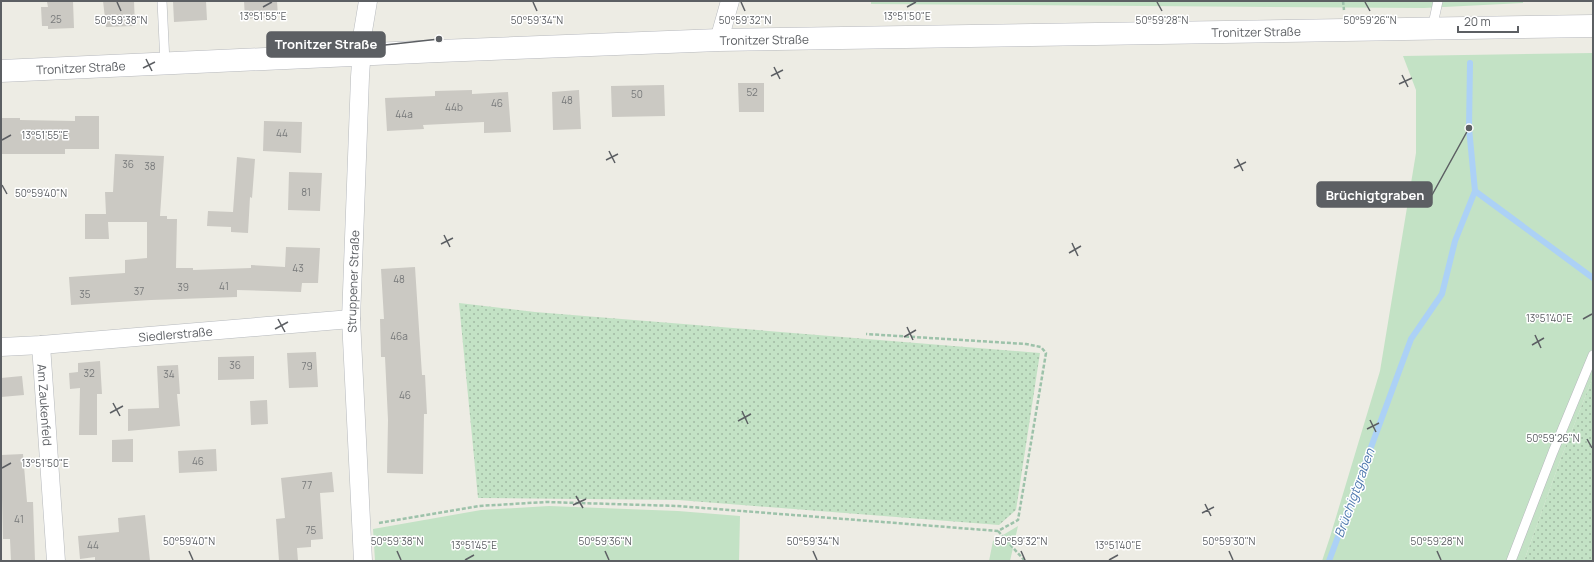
<svg xmlns="http://www.w3.org/2000/svg" width="1594" height="562" font-family="Manrope,sans-serif">
<defs>
<pattern id="garden-dots" width="8" height="8" patternUnits="userSpaceOnUse"><rect width="8" height="8" fill="#c3e2c5"/><path d="M2 2h.1M6 6h.1" fill="none" stroke="#a2baa4" stroke-width="1.8" stroke-linecap="round"/></pattern>
</defs>
<rect width="100%" height="100%" fill="#edece4"/>
<path fill="#c3e2c5" d="M871 1H1523V3L1424 8 871 4Z
M1593 53V377L1561 458 1524 561H1322L1330 537 1380 371 1416 153V90L1403 56Z
M549 506 678 511 740 516 739 561H375L373 529 481 510Z
M1018 526 1010 561H989L993 541Z"/>
<path fill="url(#garden-dots)" d="M459 303 535 312 1040 353 1016 510 999 525 678 500 478 498Z
M1593 377V561H1524L1561 458Z"/>
<g fill="none" stroke-linecap="round" stroke-linejoin="round">
<path stroke="#acd1f6" stroke-width="6" d="M1475 191 1593 278
M1329 561 1411 339 1442 294 1455 241 1475 191 1469 128 1470 63"/>
</g>
<path fill="#cbc9c3" d="M73 1 74 28 48 29V26H42L41 7H48L47 2Z
M103 1H134L135 26 106 27Z
M173 1H206L207 20 174 22Z
M244 1H277L278 17 245 19Z
M738 83H764V112H739Z
M664 85 665 116 612 117 611 86Z
M472 90V94L508 92 511 132 484 133V122L423 125 424 129 387 131 385 98 435 96V91Z
M579 90 581 129 553 130 552 92Z
M75 116H99V149H65V154H1V118H20V120L75 121Z
M264 121 302 122 301 153 263 151Z
M115 154 164 156 160 216H167V219H177L176 268H193V270L251 268V265L285 267 286 247 320 248 318 283H302L301 292 237 290V297L151 300 71 305 69 277 125 273V260L147 258V222H108L109 239H85V214H106L105 192H113Z
M237 157 255 159 252 198 250 197 248 233 231 232V227L207 226 208 211 233 212Z
M289 172 322 173 320 211 288 210Z
M415 267 422 375H425L427 414H424L423 474 387 473 388 420 385 357H381L380 319H384L381 269Z
M316 352 318 387 289 388 287 353Z
M254 356V379L218 380V357Z
M100 361 102 394H97V435H79L80 388 70 389 69 373 78 372V363Z
M178 365 180 394H177L180 426 128 431V409L159 408 157 366Z
M22 376 24 395 1 397V378Z
M267 400 268 424 251 425 250 401Z
M133 439V462H112V440Z
M216 449 217 471 179 473 178 451Z
M23 454 27 502H33L35 561H11L10 539H3L1 455Z
M332 472 334 492 320 493 323 539 311 540V547L297 548 298 561H279L276 519 285 518 281 478Z
M145 515 150 561H95V557L80 559 78 536 119 532 118 518Z"/>
<g fill="none" stroke-linecap="round" stroke-linejoin="round">
<defs>
<path id="lane" d="M162 1 165 63
M1432 29 1438 1
M1511 561 1553 452 1593 355"/>
<g id="street">
<path d="M719 40 730 1"/>
<path id="s1" d="M41 345 56 561"/>
<path id="s2" d="M1 347 41 345 351 319"/>
<path id="s3" d="M363 561 351 319 360 77 363 31 368 1"/>
</g>
<g id="secondary">
<path id="s4" d="M1 71 439 51 719 40 1593 26"/>
</g>
</defs>
<use href="#lane" stroke="#b6b9bd" stroke-width="10"/>
<use href="#street" stroke="#b6b9bd" stroke-width="19"/>
<use href="#secondary" stroke="#b6b8bd" stroke-width="23"/>
<path stroke="#9dc2aa" stroke-width="2.5" stroke-dasharray="4 2" stroke-linecap="butt" d="M1343 1 1344 10
M379 523 479 506 546 502 678 506 998 531 1018 520 1046 353 1041 347 1026 344 866 334
M998 531 1025 561"/>
<use href="#lane" stroke="#fff" stroke-width="9"/>
<use href="#street" stroke="#fff" stroke-width="18"/>
<use href="#secondary" stroke="#fff" stroke-width="22"/>
</g>
<path fill="none" stroke="#5c5f63" stroke-width="1.5" d="M117 2 121 11M533 2 537 11M741 2 745 11M1157 2 1162 11M1365 2 1370 11M263 7 272 2M907 7 916 2M146 59 152 71M774 67 780 79M143 68 155 62M1402 75 1408 87M771 76 783 70M1399 84 1412 78M2 140 11 135M609 151 615 163M1237 159 1243 171M606 160 618 154M1234 168 1246 162M2 185 7 194M444 235 450 247M1072 243 1078 256M441 244 453 238M1069 253 1081 246M278 319 285 332M1583 319 1592 314M907 327 913 340M275 329 288 322M1535 335 1541 348M904 337 916 330M1532 345 1544 338M113 403 120 416M742 411 748 424M110 413 123 406M1370 420 1376 432M738 421 751 414M1367 429 1379 423M1587 439 1592 448M2 468 11 463M576 496 583 508M1205 504 1211 516M573 505 586 499M1202 513 1214 507M189 551 193 560M397 551 401 560M605 551 609 560M813 551 817 560M1021 551 1025 560M1229 551 1233 560M1437 551 1441 560M465 560 474 555M1109 560 1118 555"/>
<g text-anchor="middle" dominant-baseline="central" stroke-width="3" stroke-linejoin="round" paint-order="stroke">
<g font-size="10" fill="#787a7b">
<text x="56" y="19">25</text>
<text x="752" y="92">52</text>
<text x="637" y="94">50</text>
<text x="567" y="100">48</text>
<text x="497" y="103">46</text>
<text x="454" y="107">44b</text>
<text x="404" y="114">44a</text>
<text x="282" y="133">44</text>
<text x="128" y="164">36</text>
<text x="150" y="166">38</text>
<text x="306" y="192">81</text>
<text x="298" y="268">43</text>
<text x="399" y="279">48</text>
<text x="224" y="286">41</text>
<text x="183" y="287">39</text>
<text x="139" y="291">37</text>
<text x="85" y="294">35</text>
<text x="399" y="336">46a</text>
<text x="235" y="365">36</text>
<text x="307" y="366">79</text>
<text x="89" y="373">32</text>
<text x="169" y="374">34</text>
<text x="405" y="395">46</text>
<text x="198" y="461">46</text>
<text x="307" y="485">77</text>
<text x="19" y="519">41</text>
<text x="311" y="530">75</text>
<text x="93" y="545">44</text>
</g>
<g font-size="12" fill="#5c5f63" stroke="#fff">
<text stroke="none"><textPath href="#s4" startOffset="1256">Tronitzer Straße</textPath></text>
<text stroke="none"><textPath href="#s4" startOffset="764">Tronitzer Straße</textPath></text>
<text stroke="none"><textPath href="#s4" startOffset="80">Tronitzer Straße</textPath></text>
<text stroke="none"><textPath href="#s3" startOffset="280">Struppener Straße</textPath></text>
<text stroke="none"><textPath href="#s2" startOffset="175">Siedlerstraße</textPath></text>
<text stroke="none"><textPath href="#s1" startOffset="60">Am Zaukenfeld</textPath></text>
</g>
<g font-size="13" font-style="italic" fill="#4e78ae" stroke="#fff">
<text transform="translate(1354 493) rotate(-70)">Brüchigtgraben</text>
</g>
</g>
<g font-size="10" text-anchor="middle" fill="#5c5f63" stroke="#fff" stroke-width="3" stroke-linejoin="round" paint-order="stroke">
<text x="263" y="20">13°51'55"E</text>
<text x="907" y="20">13°51'50"E</text>
<text x="121" y="24">50°59'38"N</text>
<text x="537" y="24">50°59'34"N</text>
<text x="745" y="24">50°59'32"N</text>
<text x="1162" y="24">50°59'28"N</text>
<text x="1370" y="24">50°59'26"N</text>
<text x="45" y="139">13°51'55"E</text>
<text x="41" y="197">50°59'40"N</text>
<text x="1549" y="322">13°51'40"E</text>
<text x="1553" y="442">50°59'26"N</text>
<text x="45" y="467">13°51'50"E</text>
<text x="189" y="545">50°59'40"N</text>
<text x="397" y="545">50°59'38"N</text>
<text x="605" y="545">50°59'36"N</text>
<text x="813" y="545">50°59'34"N</text>
<text x="1021" y="545">50°59'32"N</text>
<text x="1229" y="545">50°59'30"N</text>
<text x="1437" y="545">50°59'28"N</text>
<text x="474" y="549">13°51'45"E</text>
<text x="1118" y="549">13°51'40"E</text>
</g>
<path fill="none" stroke="#5c5f63" stroke-width="1.5" d="M439 39L385 45M1469 128L1432 195"/>
<g fill="#5c5f63" stroke="#fff" stroke-width="1.5">
<circle cx="439" cy="39" r="4"/>
<circle cx="1469" cy="128" r="4"/>
</g>
<g fill="#5c5f63" stroke="#5c5f63" stroke-width="1.5">
<rect x="267" y="32" width="118" height="25" rx="4"/>
<rect x="1317" y="182" width="115" height="25" rx="4"/>
</g>
<g font-size="13" text-anchor="middle" font-weight="bold" fill="#fff">
<text x="326" y="49">Tronitzer Straße</text>
<text x="1375" y="200">Brüchigtgraben</text>
</g>
<rect width="1594" height="562" fill="none" stroke="#5c5f63" stroke-width="4"/>
<path d="M1458 26v6h60v-6" fill="none" stroke="#5c5f63" stroke-width="2"/>
<text x="1464" y="26" font-size="12" fill="#5c5f63" stroke="#ffffff" stroke-width="3" paint-order="stroke">20 m</text>
</svg>
